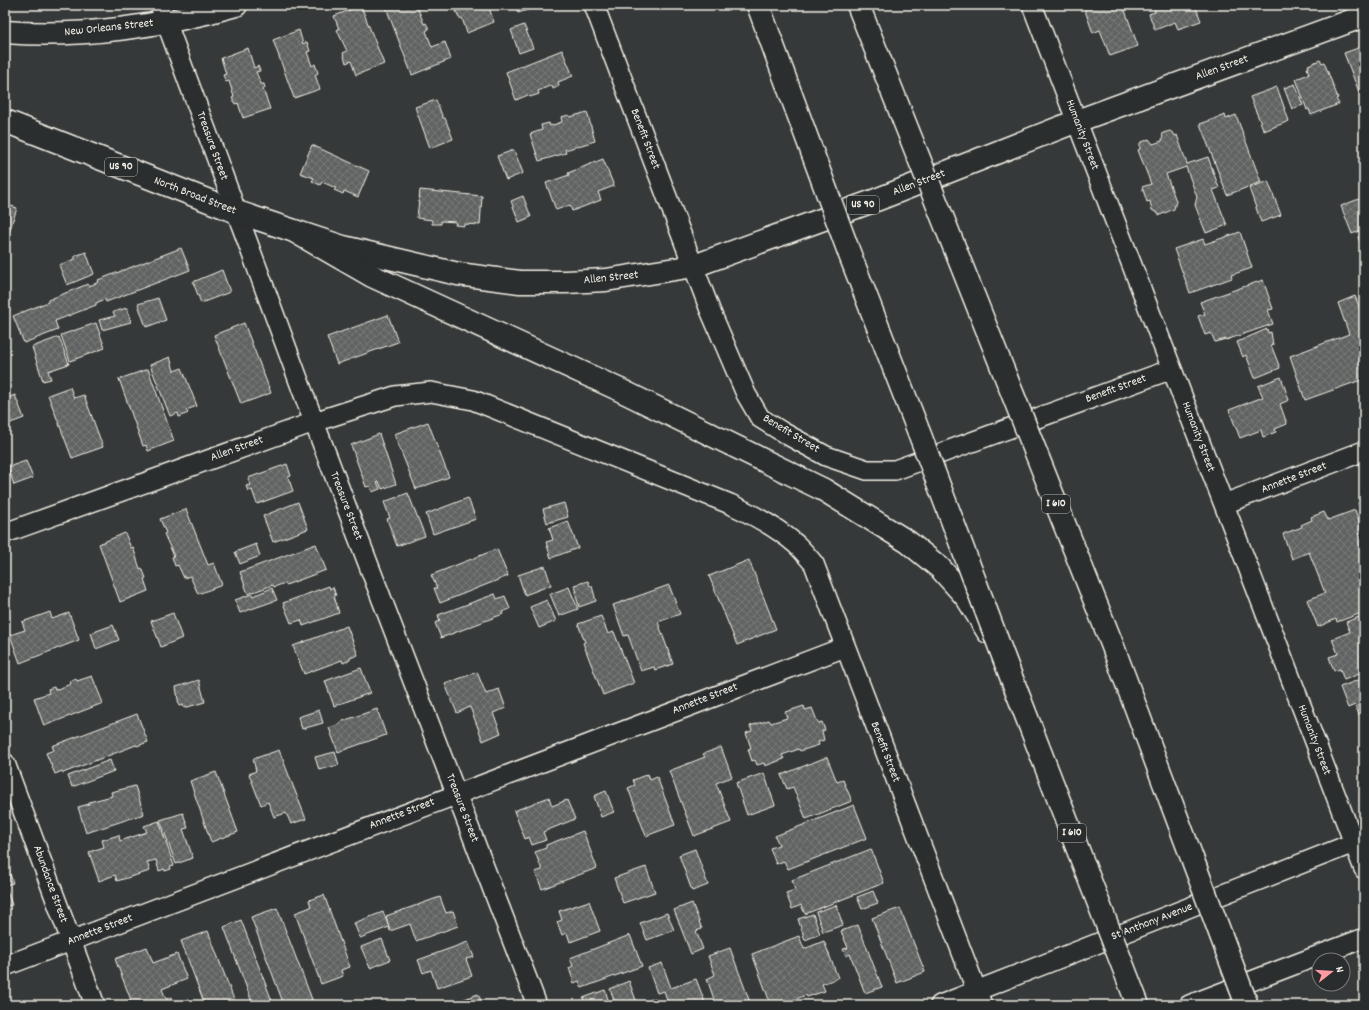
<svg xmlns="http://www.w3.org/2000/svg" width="1369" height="1010" font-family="Dekko,sans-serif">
<defs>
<pattern id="building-cross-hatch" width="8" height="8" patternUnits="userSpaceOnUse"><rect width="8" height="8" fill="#616362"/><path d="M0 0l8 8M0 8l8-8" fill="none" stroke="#787a78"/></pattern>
</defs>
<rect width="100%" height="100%" fill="#363939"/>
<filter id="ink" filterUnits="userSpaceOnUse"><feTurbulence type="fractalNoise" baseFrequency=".025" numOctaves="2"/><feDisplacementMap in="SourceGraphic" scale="8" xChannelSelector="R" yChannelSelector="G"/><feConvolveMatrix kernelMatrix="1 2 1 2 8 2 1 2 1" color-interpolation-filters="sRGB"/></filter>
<g filter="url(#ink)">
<path fill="url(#building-cross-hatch)" stroke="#f4f1e8" d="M385 5H420L421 8 418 9 424 24 426 23 429 29 426 31 432 47 445 42 451 59 412 75Z
M457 5H488L494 22 467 33 462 18H459L456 11 459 10Z
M515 5H543L518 13Z
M1083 5H1123L1138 46 1110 56 1100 30 1093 33Z
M1153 5H1195L1201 21 1178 29 1175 22 1155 30 1149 14 1155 12Z
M361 6 384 64 356 75 351 61 346 63 343 53 347 51 337 30 339 29 334 16Z
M524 25 533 48 519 53 511 30Z
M299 30 303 44 307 42 310 51 307 52 312 66 315 64 318 73 315 75 320 89 294 98 273 40Z
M1364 46V105L1344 53Z
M248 48 254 68 258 66 260 71 256 72 261 84H264L265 88 263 89 270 109 243 118 238 103 235 104 232 98 234 97 229 81 226 82 223 75 226 74 221 58Z
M562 50 573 76 558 82 559 86 553 89 552 85 538 91 539 94 530 97 528 95 516 100 506 72Z
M1320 60 1322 63 1324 62 1338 98 1336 99 1339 104 1311 115 1309 109 1307 110 1296 79 1309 74 1307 68H1309L1308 65Z
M1295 84 1303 105 1292 109 1284 88Z
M1277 87 1289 121 1264 131 1250 97Z
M436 100 443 118H445L453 139 430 148 415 107Z
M587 112 595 141 565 150 566 153 539 161 530 134 542 130 541 125 549 123 550 126 562 122 561 117 569 115 570 117Z
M1225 115 1226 119 1236 115 1261 182 1227 195 1200 124Z
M1170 131 1174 134 1175 136 1177 135 1187 164 1208 157 1219 188 1213 190 1227 225 1206 233 1195 205 1197 197 1186 167 1166 174 1176 201 1174 209 1160 215 1152 210 1150 201 1147 202 1142 187 1151 184 1138 150 1140 149V143L1149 139 1153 144 1162 141 1163 133Z
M312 145 369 171 358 197 344 191 343 194 334 190 336 188 322 182 320 185 312 181 314 178 300 173Z
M514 150 523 173 506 180 497 156Z
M603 159 614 186 598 192 601 200 572 211 570 205 556 210 546 183 569 175 568 173Z
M1268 181 1281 215 1261 222 1249 188Z
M420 190 482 196 480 225 465 224 464 226 455 225 456 222 441 221V224H432V220L417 218Z
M523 196 531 217 519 222 511 201Z
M1364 197V229L1352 234 1341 206Z
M5 204 17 208 5 245Z
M1240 232 1252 268 1231 275 1232 278 1190 293 1174 249 1203 239 1205 244Z
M1364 235V253L1358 237Z
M181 248 190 270 106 302 105 299 96 303V305L55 321 58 330 24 343 13 316 48 302V300L88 284 89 286 99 282 98 280Z
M86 252 94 274 67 285 59 265 75 259V256Z
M222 270 230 292 201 303 193 282Z
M1263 280 1273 309 1268 310 1273 324 1226 340V339L1215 342 1211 333 1205 335 1198 316 1205 314 1200 302Z
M1355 296 1364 319V347L1361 348 1364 357V379L1305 400 1290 356 1349 334 1338 303Z
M158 298 166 320 146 327 138 304Z
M127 308 131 322 102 330 99 320 115 316 113 312Z
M388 315 398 342 337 364 327 337Z
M96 323 105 348 70 361 61 335Z
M244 323 271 393 241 404 214 335Z
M1267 329 1268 333 1271 332 1273 345H1271L1280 368 1255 378 1246 355 1243 357 1237 342Z
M59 337 69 364 48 371 51 379 43 381 32 347Z
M170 357 174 371 182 368 197 406 186 410 188 413 179 417 178 413 170 416 150 365Z
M148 369 174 441 148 451 146 445 143 446 119 379Z
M1281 377 1289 400 1280 404 1287 424 1275 429 1276 432 1263 437 1261 430 1240 438 1229 410 1263 397 1258 386Z
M70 387 74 398 84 395 103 447 72 458 48 395Z
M15 395 24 418 5 425V399Z
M428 422 449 477 416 489 394 434Z
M379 434 396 484 382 489 379 482H377L380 489 372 492 370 486 366 487 351 445Z
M26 461 33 478 14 485 8 467Z
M287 464 291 476 288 477 293 491 257 504 252 490 248 491 246 486 250 485 248 478Z
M408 493 425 536 397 546 387 519 390 518 384 502Z
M468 498 476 519 433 534 426 514Z
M1364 501V518L1358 503Z
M298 502 308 529 273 542 263 516Z
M564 503 568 517 547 523 543 509Z
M186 509 208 565 214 563 222 585 198 594 190 576 184 578 178 565 175 566 172 557 174 556 164 534 166 533 160 519Z
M1355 510 1363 531 1359 533 1364 546V612L1337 622 1336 619 1318 627 1307 600 1325 593 1309 552 1292 559 1283 534 1302 527 1301 525 1312 520 1311 517 1324 512 1328 520Z
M568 521 578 548 551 558 546 542 553 540 549 528Z
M125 533 131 548 133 547 140 569 142 568 146 578 144 579 148 591 120 602 99 544Z
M256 544 260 556 240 564 235 552Z
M316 544 326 570 286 585 285 583 274 587 273 585 248 594 240 572Z
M497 549 508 576 440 603 434 588H437L431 575Z
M749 560 776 629 737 645 709 576Z
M545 566 551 585 525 595 518 575Z
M588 581 590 586H592L596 601 579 607 575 592H577L574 585Z
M669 585 680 614 658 622 673 664 655 670 654 667 641 671 628 635 624 636 613 605Z
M329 586 330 589 333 587 336 596H334L339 613 303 626 301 620 291 623 283 603Z
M569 587 578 609 559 616 550 594Z
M272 588 277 600 240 613 235 600 252 594 253 596Z
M495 594 497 599 505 596 510 609 502 612 503 614 441 638 435 623 440 621 438 615Z
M547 600 556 621 539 628 530 607Z
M50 612 52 619 69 613 79 640 20 663 10 635 25 630 22 622Z
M173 613 182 638 161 647 151 621Z
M1364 615V672L1344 680 1340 669 1334 671 1329 657 1338 654 1332 639 1350 632 1346 622Z
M601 616 608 634 614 632 634 683 603 695 583 643 585 642 578 624Z
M113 625 119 640 96 649 91 633Z
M347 626 358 655 350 658V660L343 663 342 660 304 674 293 646Z
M361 668 370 693 334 706 325 681Z
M477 672 486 694 499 689 506 708 493 713 501 733 483 741 470 707 457 713 445 684Z
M92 676 103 703 44 726 34 698 49 693 48 689 54 687 55 690 71 684 70 681 76 679 77 681Z
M1364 678V712L1359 715 1355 705 1348 708 1340 687Z
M199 680 205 702 184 708 183 705 179 706 176 687Z
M804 706 805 710 812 708 818 723 822 722 825 730 822 731 824 740 818 742 819 745 800 751 799 749 782 755 784 759 765 766 764 763 757 765 755 760 752 761 748 749 751 748 746 733 752 731 750 726 769 720 771 723 787 718 785 712Z
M377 709 386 735 338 752 329 728 340 724V722Z
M319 710 323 723 302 729 298 717Z
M137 714 148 742 137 746 136 745 63 773 62 771 55 774 46 753 54 750 52 746Z
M721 747 732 777 716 783 731 822 694 836 669 771 705 757 703 754Z
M279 750 306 819 291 824 286 813 274 817 268 802 261 805 249 774 256 771 253 759Z
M335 752 339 765 319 770 315 757Z
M827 757 837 782 843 780 852 801 806 819 793 787 787 789 781 775Z
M110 760 114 771 72 787 68 776Z
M216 772 238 832 211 842 190 781Z
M764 773 775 805 747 815 736 783Z
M648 774 650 780 657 777 675 825 646 836 628 788 635 785 633 780Z
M135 786 144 814 86 833 78 807 89 804V802L112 796 111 792Z
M606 791 614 812 601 817 594 796Z
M549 797 552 806 567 800 575 819 543 832 546 840 532 845 529 837 525 839 514 811Z
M854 805 867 838 788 869 784 861 776 864 770 848 779 845 775 836Z
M183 813 188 828 183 829 193 858 176 864 160 820Z
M159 821 174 866 170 867 171 869 165 871 164 869 159 871 156 860 147 862 150 871 117 881 115 875 99 881 89 852 104 847 102 840 119 835 120 841 147 832 144 826Z
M583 831 597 868 542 889 535 872 542 870 535 852 546 848V845Z
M695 849 708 885 692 891 679 855Z
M871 849 884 883 805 914 801 905 792 909 786 893 795 890 792 880Z
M6 862 13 883 5 885 12 905 5 907V863Z
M646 867 655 892 623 903 614 878Z
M873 891 878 903 862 909 857 897Z
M324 895 350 967 341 970 343 976 321 984 295 913 311 907 309 900Z
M440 897 446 913 453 911 458 926 416 941 410 924 390 931 386 916Z
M589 901 600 931 570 942 567 933 562 935 557 922 562 920 559 911Z
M692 903 702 929 696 931 703 949 691 954 674 910Z
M836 905 843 925 823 932 816 912Z
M277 908 313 1002 304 1005H284L251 917Z
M900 908 925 972 897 983 872 918Z
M383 912 389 927 360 938 354 923Z
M667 913 674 930 647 940 640 923Z
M813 914 820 934 805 940 798 919Z
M241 920 272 1001 262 1005H253L224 927Z
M858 925 882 987 865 993 850 954 846 956 843 949 848 948 841 931Z
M208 931 236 1005H205L181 941Z
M630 935 642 966 582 988 579 981 574 983 569 968 573 966 570 958Z
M799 936 804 949 824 941 838 978 822 984 825 991 807 997 806 995 791 1001 792 1002 785 1005H771L752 954Z
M382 939 390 960 370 968 361 947Z
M468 942 474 957 466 959 472 976 437 988 431 970 423 973 418 960Z
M147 947 153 963 177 954 187 979 162 989 166 999 171 997 174 1005H128L127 1002 131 1000 115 959Z
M730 948 751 1005H716L707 979 715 975 708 956Z
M662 963 671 988 696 979 706 1005H669L664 991 657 993 648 968Z
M629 981 637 1003 632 1005H616L610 989Z
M605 990 610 1005H585L583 998Z
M478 994 483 1005H448Z
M655 998 657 1005H636Z"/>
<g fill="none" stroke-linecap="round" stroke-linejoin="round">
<defs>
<path id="street" d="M160 5 314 422 537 1005
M594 5 710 310 746 394 760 418 784 433 826 456 867 470H895L1172 369
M1032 5 1364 869
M1224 504 1364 451
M5 533 314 422 395 396 431 392 473 400 730 504C754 515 777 527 797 545 803 551 809 558 814 564L982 1005
M5 763 95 1005
M5 966 845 647
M940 1005 1364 839
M1189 1005 1364 938"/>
<path id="primary" d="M5 32C80 38 164 26 236 5
M5 121 237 212 343 247 458 274 520 282H566L606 280 694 266 876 200 1077 121 1364 16"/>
<path id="highway" d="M294 231 372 276 618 389 824 490 908 542 940 568 967 598 988 632"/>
</defs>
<use href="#street" stroke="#f4f1e8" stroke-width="22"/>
<use href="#primary" stroke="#f4f1e8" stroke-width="25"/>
<use href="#highway" stroke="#f4f1e8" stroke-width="25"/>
<use href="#street" stroke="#2a2d2e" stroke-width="19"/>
<use href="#primary" stroke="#2a2d2e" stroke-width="22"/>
<use href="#highway" stroke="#2a2d2e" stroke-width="22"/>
<defs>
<path id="highway-bridge" d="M758 5 850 255 920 435 1005 661 1138 1005
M858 5 1112 644 1247 1005"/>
</defs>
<use href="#highway-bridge" stroke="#f4f1e8" stroke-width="25" stroke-linecap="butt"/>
<use href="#highway-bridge" stroke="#2a2d2e" stroke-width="22"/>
</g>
</g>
<g text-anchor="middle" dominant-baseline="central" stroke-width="4" stroke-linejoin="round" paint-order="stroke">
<g fill="#2a2d2e" stroke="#b7b6b0" stroke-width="1">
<rect x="105" y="158" width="32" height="18" rx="3"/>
<rect x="847" y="196" width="32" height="18" rx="3"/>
<rect x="1042" y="495" width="28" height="18" rx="3"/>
<rect x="1058" y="824" width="28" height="18" rx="3"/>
</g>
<g font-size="11" font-weight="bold" fill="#f4f1e8">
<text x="121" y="167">US 90</text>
<text x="863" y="205">US 90</text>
<text x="1056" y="504">I 610</text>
<text x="1072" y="833">I 610</text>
</g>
<g font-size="12" fill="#f4f1e8" stroke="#2a2d2e">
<text transform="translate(109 28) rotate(-6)">New Orleans Street</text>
<text transform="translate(1222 68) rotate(-20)">Allen Street</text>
<text transform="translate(1082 135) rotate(69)">Humanity Street</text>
<text transform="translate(645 139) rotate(69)">Benefit Street</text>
<text transform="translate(212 146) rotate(70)">Treasure Street</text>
<text transform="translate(919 183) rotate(-21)">Allen Street</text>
<text transform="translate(195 196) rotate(21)">North Broad Street</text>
<text transform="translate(611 278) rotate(-6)">Allen Street</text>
<text transform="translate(1116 389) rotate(-20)">Benefit Street</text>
<text transform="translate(791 434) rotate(31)">Benefit Street</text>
<text transform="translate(1198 437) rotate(69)">Humanity Street</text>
<text transform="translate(237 449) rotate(-20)">Allen Street</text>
<text transform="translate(1294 478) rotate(-21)">Annette Street</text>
<text transform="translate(346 506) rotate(69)">Treasure Street</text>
<text transform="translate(705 699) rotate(-21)">Annette Street</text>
<text transform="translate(1314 740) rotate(69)">Humanity Street</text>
<text transform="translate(885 752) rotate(69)">Benefit Street</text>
<text transform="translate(462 808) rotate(69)">Treasure Street</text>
<text transform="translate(402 814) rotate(-21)">Annette Street</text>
<text transform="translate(50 884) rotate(70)">Abundance Street</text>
<text transform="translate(1152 922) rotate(-21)">St Anthony Avenue</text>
<text transform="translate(100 930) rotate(-21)">Annette Street</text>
</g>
</g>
<rect width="1369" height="1010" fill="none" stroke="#2a2d2e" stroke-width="20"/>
<rect x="10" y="10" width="1349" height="990" fill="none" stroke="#f4f1e8" stroke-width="1.5" filter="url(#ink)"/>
<g transform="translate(1331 972) rotate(73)"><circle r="19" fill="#2a2d2e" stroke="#7b7b78"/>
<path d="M0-3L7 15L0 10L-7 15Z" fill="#ff9aa2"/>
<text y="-6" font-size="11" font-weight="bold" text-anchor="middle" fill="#f4f1e8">N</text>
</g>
</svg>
